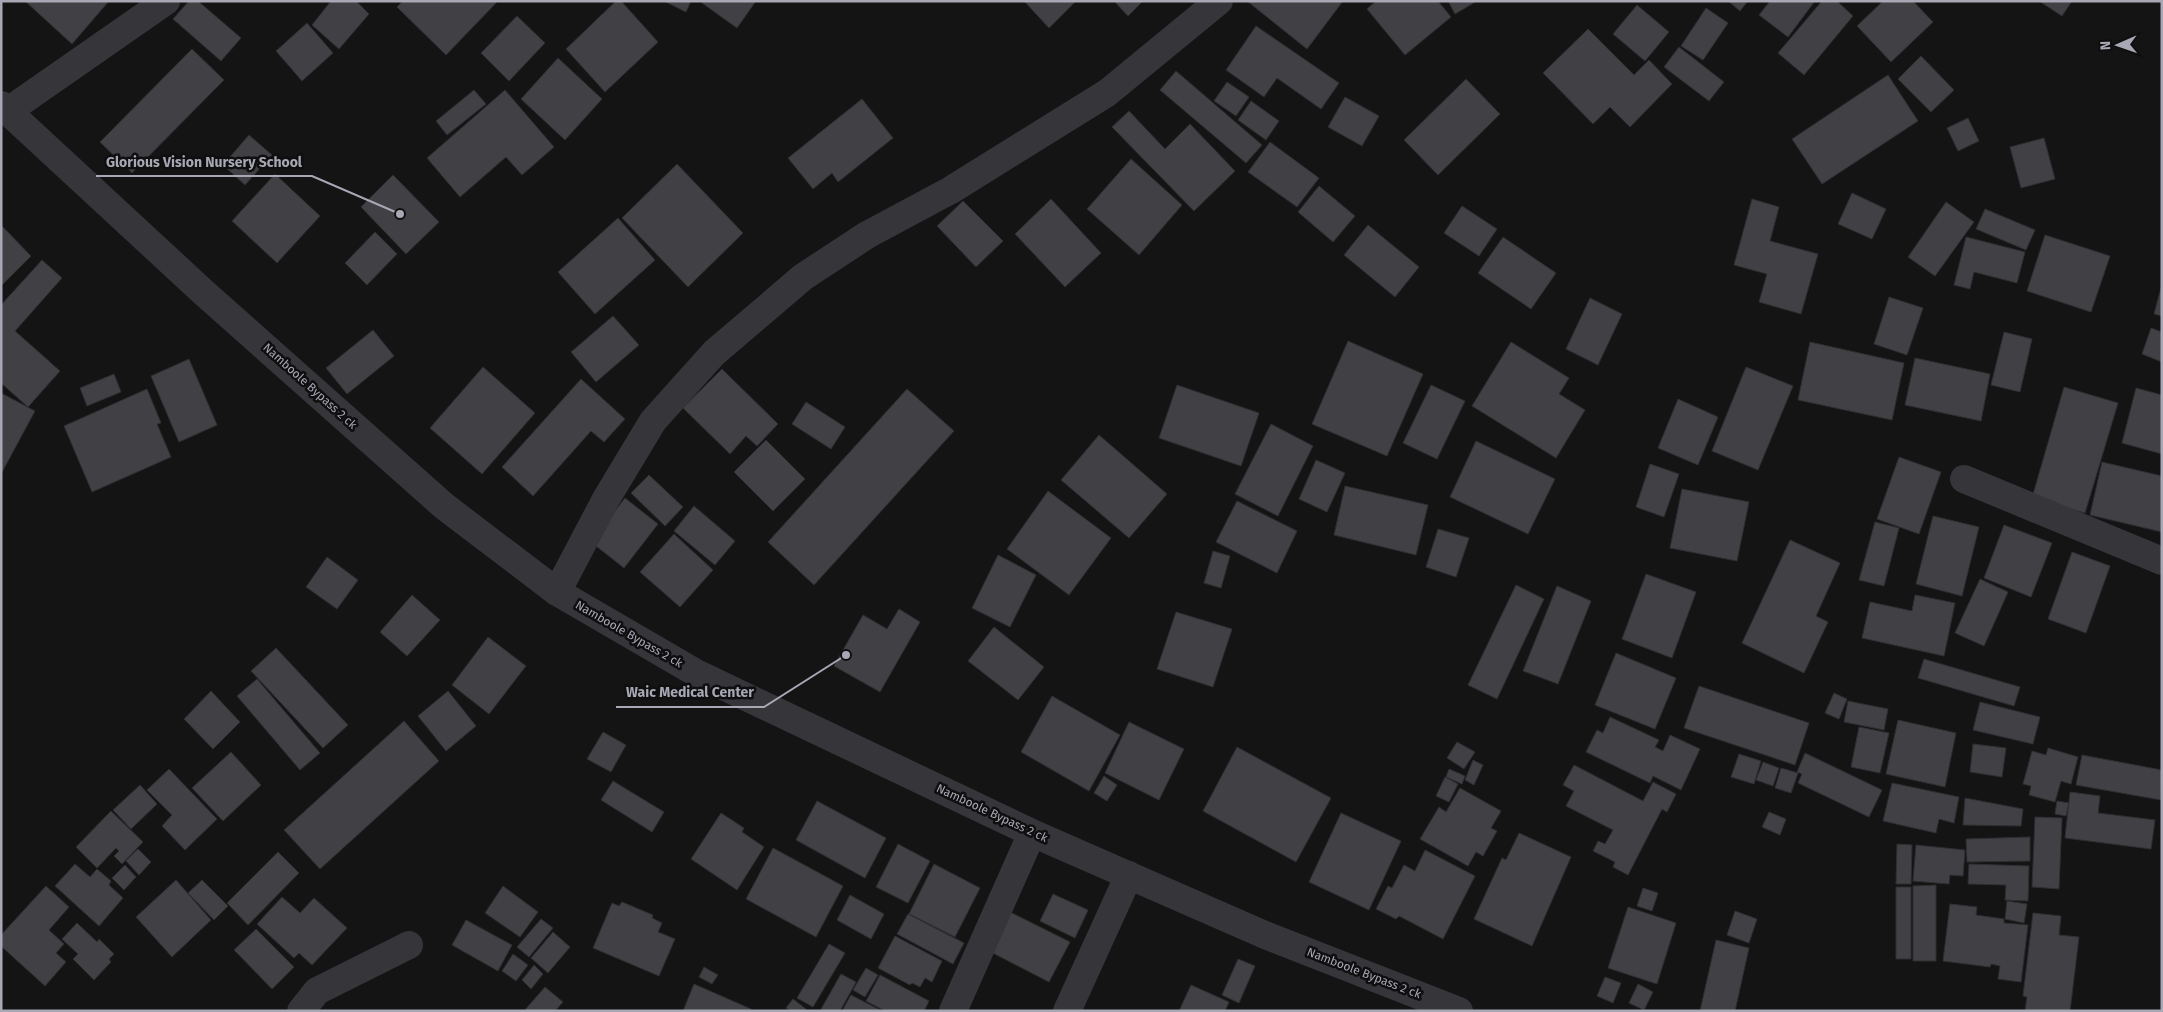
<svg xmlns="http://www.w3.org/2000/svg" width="2163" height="1012" font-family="'Fira Sans',sans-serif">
<rect width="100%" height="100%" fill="#141415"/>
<path fill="#414145" stroke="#2f2e31" d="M25 1H109L72 44Z
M189 1H198L241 38 221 61 173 19Z
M331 1H356L369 14 339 49 312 25Z
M403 1H497V2L446 55 397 7Z
M616 1H621L658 42 605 92 566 49Z
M664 1H691L686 12Z
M703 1H756L737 28 702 3Z
M1024 1H1076L1049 28Z
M1114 1H1143L1128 16Z
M1247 1H1343L1307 49Z
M1376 1H1438L1451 17 1405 55 1367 9Z
M1448 1H1477L1455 14Z
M1728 1H1748L1740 11Z
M1770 1H1815L1788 37 1759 15Z
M1822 1H1837L1853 16 1804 75 1778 53Z
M1883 1H1913L1933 22 1891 62 1857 26Z
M2039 1H2072L2062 16Z
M1637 5 1669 32 1645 61 1613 34Z
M1706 8 1728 23 1703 60 1681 46Z
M517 16 545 43 509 81 481 53Z
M307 23 333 53 302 81 276 51Z
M1256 26 1339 83 1321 109 1277 78 1264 97 1226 70Z
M1588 29 1634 75 1649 60 1672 84 1630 127 1610 107 1593 124 1543 73Z
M1679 47 1724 82 1709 101 1664 67Z
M192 49 224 80 132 173 100 142Z
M1921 56 1954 90 1931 112 1898 79Z
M558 58 602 99 565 140 521 99Z
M1176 71 1262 145 1246 163 1160 90Z
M1888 75 1918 121 1822 184 1792 139Z
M1466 79 1500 114 1438 175 1404 140Z
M1227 82 1249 97 1236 116 1214 101Z
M474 90 486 104 447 135 436 121Z
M505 90 554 147 522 175 506 157 460 197 427 158Z
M1345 97 1379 116 1362 146 1328 127Z
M862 99 893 138 838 182 832 173 813 189 788 158Z
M1251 101 1279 121 1266 140 1238 120Z
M1129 111 1165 149 1190 124 1235 171 1194 211 1112 127Z
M1968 118 1979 141 1958 151 1947 128Z
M249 135 272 155 245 185 223 165Z
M2044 138 2055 179 2021 188 2010 147Z
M1270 142 1319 178 1297 207 1248 172Z
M1131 159 1182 205 1139 255 1087 209Z
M677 164 743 233 688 287 622 218Z
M275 174 320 216 277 263 232 221Z
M393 175 439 222 406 254 361 207Z
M1319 186 1355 216 1333 242 1298 212Z
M1852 193 1886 209 1872 239 1838 224Z
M1051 199 1101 253 1065 287 1015 234Z
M1752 199 1779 207 1770 241 1818 254 1801 314 1759 302 1767 274 1734 265Z
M963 201 1003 241 976 267 937 226Z
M1946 202 1974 222 1935 276 1908 257Z
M1462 206 1497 229 1479 256 1444 233Z
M1985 209 2035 230 2026 250 1976 229Z
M618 218 655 260 595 314 558 272Z
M1 225 31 256 1 286Z
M1368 225 1419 267 1395 297 1344 255Z
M375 232 397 254 367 285 345 263Z
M2045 235 2110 256 2091 312 2027 291Z
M1503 237 1556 273 1531 309 1478 273Z
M1966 237 2025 252 2017 283 1974 272 1970 289 1954 285Z
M42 260 62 278 15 331 60 371 28 407 1 383V305Z
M2162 284V316L2154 314Z
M1889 297 1923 308 1907 355 1874 344Z
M1590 298 1622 314 1598 365 1566 349Z
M613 316 639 345 596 382 571 352Z
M2151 328 2162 332V362L2142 354Z
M373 330 394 356 347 394 326 368Z
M2004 332 2032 339 2020 392 1991 385Z
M1348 341 1423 374 1387 456 1312 424Z
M1511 342 1569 378 1559 394 1585 410 1556 458 1472 406Z
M1810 342 1904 363 1892 420 1798 400Z
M1915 358 1990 374 1981 421 1905 405Z
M189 359 217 425 179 442 151 376Z
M483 367 535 413 482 474 430 428Z
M1746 367 1793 386 1758 470 1712 451Z
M722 369 778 424 757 446 746 436 730 454 683 408Z
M114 374 121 392 87 406 80 388Z
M581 379 625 419 604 442 591 431 533 496 502 467Z
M1177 385 1259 413 1241 466 1159 438Z
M1431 385 1465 401 1437 459 1403 443Z
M2064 387 2118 403 2085 513 2032 498Z
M2136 388 2162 395V454L2122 443Z
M147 389 161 423 157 424 171 457 92 492 64 426Z
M907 389 954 431 814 585 768 542Z
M1 393 35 411 1 474Z
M1678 399 1718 417 1698 465 1658 448Z
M806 402 845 427 831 449 792 424Z
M1271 424 1313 446 1278 516 1235 494Z
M1099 435 1167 494 1129 538 1061 480Z
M766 440 805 479 773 511 734 472Z
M1476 441 1555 479 1528 534 1450 497Z
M1899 457 1941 472 1919 534 1877 519Z
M1316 460 1345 473 1327 512 1299 499Z
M2102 462 2162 476V532L2090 515Z
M1650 464 1679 474 1664 517 1636 507Z
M649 475 683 507 665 526 631 493Z
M1345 486 1428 505 1416 555 1334 535Z
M1682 489 1749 502 1737 561 1670 548Z
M1048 491 1111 538 1069 595 1007 549Z
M625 498 658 524 624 568 591 542Z
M1237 501 1297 531 1277 573 1216 542Z
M694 506 735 541 715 565 674 531Z
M1933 516 1979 527 1962 596 1916 584Z
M1875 522 1899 528 1884 586 1859 580Z
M2004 525 2052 543 2031 597 1984 578Z
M1438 529 1469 538 1456 577 1426 567Z
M674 534 713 570 680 607 640 572Z
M1790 540 1840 563 1816 616 1828 622 1804 673 1742 643Z
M1213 551 1230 556 1221 588 1204 583Z
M2072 552 2110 566 2086 633 2048 619Z
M998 555 1036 575 1010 627 972 608Z
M327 557 358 580 337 609 306 587Z
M1646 574 1696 592 1672 658 1622 639Z
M1980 579 2008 592 1984 646 1955 633Z
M1516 585 1544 599 1497 699 1468 685Z
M1557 586 1591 601 1558 684 1523 671Z
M412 595 440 620 407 656 380 632Z
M1915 595 1955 603 1944 656 1862 638 1870 602 1912 611Z
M899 609 920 622 880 692 834 666 863 615 887 629Z
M1176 612 1232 629 1213 687 1157 669Z
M994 627 1044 667 1018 700 968 661Z
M488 637 526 666 489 714 452 685Z
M276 648 348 725 323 748 251 671Z
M1616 653 1676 678 1655 729 1595 705Z
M1924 659 2020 687 2014 706 1918 678Z
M257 679 320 753 300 770 237 696Z
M1699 686 1809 723 1795 765 1684 728Z
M211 691 240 722 213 749 184 719Z
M448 691 476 726 446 751 418 716Z
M1834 693 1847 699 1839 719 1825 713Z
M1052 696 1120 735 1089 791 1021 752Z
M1848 701 1888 709 1884 730 1844 722Z
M1980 702 2040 717 2033 744 1973 730Z
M1610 717 1659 740 1655 747 1663 751 1670 735 1700 749 1681 790 1653 776 1650 783 1586 752 1597 730 1603 733Z
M1898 720 1956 733 1945 787 1886 774Z
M404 721 439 761 320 869 284 830Z
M1129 722 1184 749 1159 800 1105 773Z
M1859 727 1889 733 1880 773 1851 767Z
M603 732 626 745 611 772 587 759Z
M1457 742 1475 752 1464 769 1447 758Z
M1973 744 2006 748 2002 777 1970 772Z
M1237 747 1331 798 1296 862 1203 811Z
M2048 748 2078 757 2071 784 2061 781 2055 802 2029 795 2031 786 2023 784 2032 751 2046 755Z
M231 752 261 785 223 821 192 788Z
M1805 753 1882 790 1869 817 1798 783 1802 774 1797 772Z
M1739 754 1761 761 1754 784 1731 777Z
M2082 755 2162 770 2161 800 2076 785Z
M1473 760 1483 765 1474 785 1465 780Z
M1763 762 1779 768 1773 786 1756 780Z
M1574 765 1643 801 1653 782 1676 794 1667 812 1662 809 1628 875 1613 867 1615 862 1593 851 1598 841 1605 844 1613 830 1566 806 1574 791 1563 785Z
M1781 768 1798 773 1791 793 1775 788Z
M169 769 217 819 185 850 162 826 172 815 147 790Z
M1449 769 1465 776 1462 784 1446 777Z
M1104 776 1117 785 1107 801 1094 793Z
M1445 777 1458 784 1449 802 1436 796Z
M613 781 664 812 652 832 601 800Z
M1892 783 1959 797 1954 823 1939 819 1936 833 1883 821Z
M140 785 157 804 131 829 113 810Z
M1460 788 1501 811 1491 828 1497 831 1483 856 1476 852 1468 866 1420 839 1439 807 1446 812Z
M2070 792 2100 796 2098 813 2155 820 2151 849 2065 838Z
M1965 798 2023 809 2021 826 1963 825Z
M817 801 886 838 865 878 796 840Z
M2057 801 2069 803 2066 816 2055 814Z
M111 811 143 842 122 864 114 856 119 851 116 848 97 868 76 847Z
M1769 812 1786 819 1780 835 1762 827Z
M721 813 744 828 742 832 764 847 737 890 691 859Z
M1341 813 1401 841 1369 910 1309 882Z
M2035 817 2062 818 2059 889 2032 887Z
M1519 833 1571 857 1532 946 1474 919 1502 858 1506 860Z
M2030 837V861L1967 862 1966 839Z
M898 844 930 861 908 903 876 887Z
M1897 844 1912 845 1911 884H1896Z
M1916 845 1965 850 1963 876 1950 875 1949 884 1913 881Z
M773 848 843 886 816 937 746 899Z
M138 849 151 862 139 875 126 861Z
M1425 850 1475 876 1443 939 1399 916 1396 919 1376 909 1388 886 1392 888 1404 865 1415 871Z
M278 852 299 873 248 925 227 903Z
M75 864 90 877 97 869 111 881 109 885 123 898 99 926 55 886Z
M934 864 980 888 955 937 909 914Z
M1969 864 2029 866 2028 901 2005 900 2006 885 1968 884Z
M125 865 136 877 124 890 112 878Z
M176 880 211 920 172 957 136 917Z
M202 880 228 906 214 920 188 893Z
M1936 885V961H1913V886Z
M46 886 69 907 49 930 64 944 56 953 66 962 45 986 1 946V935Z
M503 886 538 912 520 937 485 913Z
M1896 887H1911V959H1896Z
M1643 888 1658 893 1652 911 1637 906Z
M1053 894 1088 910 1075 938 1040 921Z
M850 895 884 914 871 939 837 920Z
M282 897 300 913 314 898 347 928 312 965 299 953 294 958 257 924Z
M2007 901 2027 904 2024 923 2005 919Z
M622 902 653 915 652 918 662 923 658 932 675 939 659 976 593 948 612 903 619 906Z
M1950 904 1977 907 1976 915 2004 919V923L2028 925 2021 982 1998 979 2000 966 1991 964 1990 967 1943 961Z
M1628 907 1676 923 1657 984 1608 968Z
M1004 909 1070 942 1049 982 985 949Z
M1735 911 1757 919 1749 943 1727 935Z
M2033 913 2061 916 2059 935 2079 937 2070 1011H2025L2027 997 2023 996Z
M908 914 964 943 953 964 897 934Z
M541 919 553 928 529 957 517 947Z
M466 920 512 945 498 971 452 945Z
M77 923 97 942 99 939 114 954 109 959 111 962 94 980 73 959 78 954 62 939Z
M256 929 294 967 272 989 234 950Z
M553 932 570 947 548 973 531 958Z
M895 936 942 961 932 982 925 978 920 987 912 983 910 985 878 968Z
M1716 940 1749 948 1735 1011H1700Z
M829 944 845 953 813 1007 797 998Z
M513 954 528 965 516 981 502 971Z
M1238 959 1255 966 1239 1003 1222 995Z
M534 965 543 974 531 989 522 980Z
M704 967 718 975 712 984 699 977Z
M866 968 878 975 865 997 853 990Z
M841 974 856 982 840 1011H820Z
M880 975 929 1001 924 1011H885L866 1001Z
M1605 977 1621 983 1613 1003 1597 996Z
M694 984 751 1009V1011H683Z
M1638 984 1653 992 1644 1010 1629 1003Z
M1191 985 1229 1002 1225 1011H1179Z
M545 987 563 1002 555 1011H524Z
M851 995 882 1011H842Z
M793 999 806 1009 805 1011H791L786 1008Z"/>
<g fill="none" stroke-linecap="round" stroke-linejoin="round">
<path stroke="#36353a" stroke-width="28" d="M1 105 202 291 444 506 557 592 698 674 1032 833 1265 935 1459 1011
M8 111 166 1
M1964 479 2162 561
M557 592 606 499 653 421 714 353 803 277 867 235 951 190 1107 93 1219 1
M301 1011 317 991 409 945
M953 1011 1032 833
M1067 1011 1129 875"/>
</g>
<g text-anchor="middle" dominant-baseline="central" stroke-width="5" stroke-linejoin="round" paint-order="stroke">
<g font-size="12" fill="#a7a8b4" stroke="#0f0f10">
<text transform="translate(310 386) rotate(42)">Namboole Bypass 2 ck</text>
<text transform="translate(629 634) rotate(30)">Namboole Bypass 2 ck</text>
<text transform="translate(992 813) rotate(25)">Namboole Bypass 2 ck</text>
<text transform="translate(1364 973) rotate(21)">Namboole Bypass 2 ck</text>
</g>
</g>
<path fill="none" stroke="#a7a8b4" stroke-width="2" d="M400 214L312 176H96M846 655L764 707H616"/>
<g fill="#a7a8b4" stroke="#0f0f10" stroke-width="2">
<circle cx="400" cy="214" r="5"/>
<circle cx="846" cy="655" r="5"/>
</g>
<g font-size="14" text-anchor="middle" font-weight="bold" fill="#a7a8b4" stroke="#0f0f10" stroke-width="5" stroke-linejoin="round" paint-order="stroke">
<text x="204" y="167">Glorious Vision Nursery School</text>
<text x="690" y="697">Waic Medical Center</text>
</g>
<rect width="2163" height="1012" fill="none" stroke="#a7a8b4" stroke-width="5"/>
<g transform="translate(2118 45) rotate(268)" stroke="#0f0f10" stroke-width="4" paint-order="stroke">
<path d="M0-4L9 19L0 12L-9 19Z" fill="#a7a8b4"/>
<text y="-8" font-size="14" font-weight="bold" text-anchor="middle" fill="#a7a8b4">N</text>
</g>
</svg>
